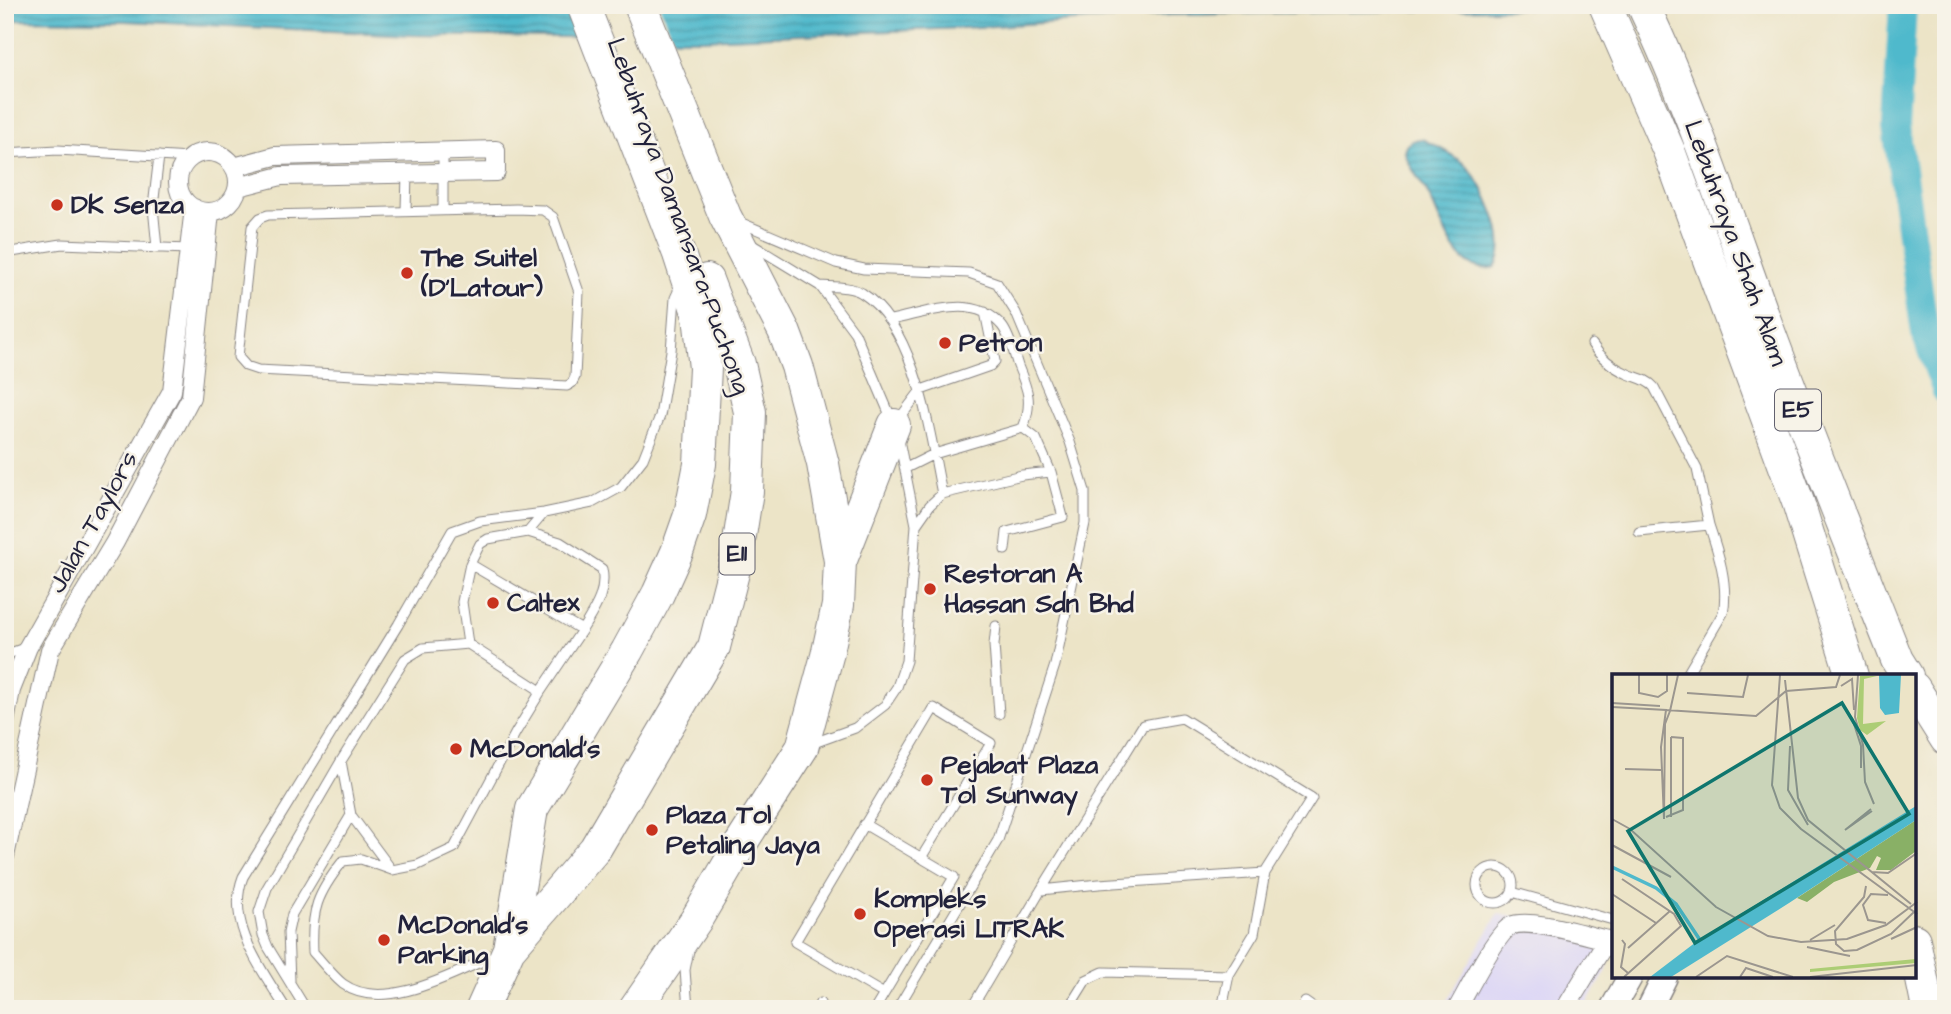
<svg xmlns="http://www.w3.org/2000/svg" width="1951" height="1014" font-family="'Architects Daughter',sans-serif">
<defs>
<pattern id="water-rules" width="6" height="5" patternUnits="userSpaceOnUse" patternTransform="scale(1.75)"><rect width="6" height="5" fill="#4fb9cc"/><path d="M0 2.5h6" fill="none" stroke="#4196a7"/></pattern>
</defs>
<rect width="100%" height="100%" fill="#f7f3e8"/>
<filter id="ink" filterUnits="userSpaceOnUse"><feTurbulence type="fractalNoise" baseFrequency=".0143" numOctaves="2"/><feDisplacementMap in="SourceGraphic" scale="14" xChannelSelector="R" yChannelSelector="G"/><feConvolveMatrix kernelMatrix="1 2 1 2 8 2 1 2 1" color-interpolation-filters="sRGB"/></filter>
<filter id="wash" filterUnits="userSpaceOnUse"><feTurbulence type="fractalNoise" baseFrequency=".00686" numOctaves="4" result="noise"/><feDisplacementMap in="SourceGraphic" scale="28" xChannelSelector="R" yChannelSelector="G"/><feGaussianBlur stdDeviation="1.57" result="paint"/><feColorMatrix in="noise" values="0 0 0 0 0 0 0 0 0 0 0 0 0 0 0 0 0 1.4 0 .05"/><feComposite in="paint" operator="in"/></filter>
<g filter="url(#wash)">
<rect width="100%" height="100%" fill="#ece4c7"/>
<path fill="#dcd6f6" d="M1498 914 1613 934V947L1606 972 1584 1009H1442Z"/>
<path fill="url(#water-rules)" stroke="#386e84" stroke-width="2" d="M5 5H1710L1170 15 962 28 702 39 412 35 125 21 5 20Z
M1422 139C1436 146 1451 153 1464 164 1485 183 1512 241 1495 267 1454 278 1442 218 1427 192 1419 179 1410 168 1405 153 1407 142 1411 140 1422 139Z"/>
<path fill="#ece4c7" d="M574 5H659L674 42 588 41Z"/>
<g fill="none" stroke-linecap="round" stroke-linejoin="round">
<path stroke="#4fb9cc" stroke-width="28" d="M1903 5 1896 127 1925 333 1946 391"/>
</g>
</g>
<g filter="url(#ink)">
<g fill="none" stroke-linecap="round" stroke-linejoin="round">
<defs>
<path id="lane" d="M5 153 58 150 190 158
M443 209V151
M516 209 543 210 553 217 579 292 575 377 572 383 567 386 258 370 246 366 238 357 252 227 260 218 268 215Z
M406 210 407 173
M737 221 836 263 864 269 969 273 997 283 1016 313 1070 442 1085 491V523L1055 665 998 840 897 1009
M751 244 820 286 855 333 892 420
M157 248 153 207 159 156
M5 253 62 244 188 249
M820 286C834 287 850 286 862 293 917 328 930 436 942 494
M891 320C927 313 974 292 1002 326 1010 336 1014 354 1018 366 1028 390 1033 402 1023 428
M1592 344C1600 357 1614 368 1628 374 1638 378 1647 379 1654 387L1697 469 1709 525
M896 423 921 390 990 366 995 361 985 312
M906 468 934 454 1023 428 1036 438 1051 472 1022 475 942 494 930 505 916 525
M528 532 544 513
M1639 532 1709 525C1718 551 1729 585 1723 613L1686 676
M1005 550 1007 532 1063 517 1051 472
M470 564 480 544 488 539 528 532 560 542 602 569C607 593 594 610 582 630
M996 626 994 645 999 714
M468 644 462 602 470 564 582 630 541 691
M5 655 27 647
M811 744 855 728 885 705 897 687 906 661 916 525 899 440
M341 761 351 815 391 869
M864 824 954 877 875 1009
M1477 885a18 18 0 1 1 36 0a18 18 0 1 1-36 0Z
M1512 892 1613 920
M290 981 288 932 292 914 351 815
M884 994 795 942 934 708 991 743 921 858
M1656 999 1673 1009
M286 1009C263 971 225 924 243 877L398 625 452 531 480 521 544 513 592 503 621 487 643 459 660 416 671 351 675 298 681 285
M306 1009 268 947 263 935 259 912 267 888 341 761 405 659 423 648 468 644 541 691 516 732 454 848 418 865 392 870 361 859 343 861C317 894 311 910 313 952 322 962 332 975 343 984 384 1014 456 972 496 955
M688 1009 685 970 689 950
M817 1009 820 1003
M971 1009 1041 890 1143 725 1182 718 1312 798 1265 873 1099 884 1041 890
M1068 1009 1086 980 1103 972 1229 975 1254 934 1265 873
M1222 1009 1229 975
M1301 1009 1305 1002 1315 1009"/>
<path id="street" d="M178 182a30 30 0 1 1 60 0a30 30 0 1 1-60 0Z
M234 167 275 156 496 150V172L281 176 238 187
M5 722 11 690 28 647 172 391 194 208
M5 856 50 650 115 542 191 397 210 212
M1457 1009C1467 992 1496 933 1511 926 1529 917 1591 937 1613 941
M1565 1009 1607 940"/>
<path id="secondary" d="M1612 1009 1630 977
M1649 1009 1665 977"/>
<path id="highway" d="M1605 5 1669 151 1798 502 1852 676
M1643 5C1691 106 1726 213 1764 318 1806 433 1852 546 1897 660L1907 676
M841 560 894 425
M1914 688 1946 739
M1914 940 1928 1009
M510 948 595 849 714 647 736 561 747 491 750 412 739 364 707 280
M482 1009 509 949 532 809 627 651 658 594 677 552 690 515 700 464 705 368 699 316 679 254 583 5
M635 1009 696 920 740 845 802 748 827 656 838 605 840 561 823 464 797 366 784 331 725 216 640 5"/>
</defs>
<use href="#lane" stroke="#878381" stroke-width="11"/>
<use href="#street" stroke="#878381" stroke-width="20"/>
<use href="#secondary" stroke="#878381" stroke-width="27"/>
<use href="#highway" stroke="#878381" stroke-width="34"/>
<use href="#lane" stroke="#fff" stroke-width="9"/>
<use href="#street" stroke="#fff" stroke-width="18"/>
<use href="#secondary" stroke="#fff" stroke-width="24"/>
<use href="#highway" stroke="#fff" stroke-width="32"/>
</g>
</g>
<g fill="#c8321e" stroke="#f7f3e8" stroke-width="2.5">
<circle cx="57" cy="205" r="7"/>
<circle cx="407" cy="273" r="7"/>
<circle cx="945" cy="343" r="7"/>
<circle cx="930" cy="589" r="7"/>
<circle cx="493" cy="603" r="7"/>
<circle cx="456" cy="749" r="7"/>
<circle cx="927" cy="780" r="7"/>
<circle cx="652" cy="830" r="7"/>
<circle cx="860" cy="914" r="7"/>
<circle cx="384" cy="940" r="7"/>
</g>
<g text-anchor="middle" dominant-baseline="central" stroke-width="5" stroke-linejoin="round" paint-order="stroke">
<g fill="#f7f3e8" stroke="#62616f" stroke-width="2">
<rect x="1775" y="389.5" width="46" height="41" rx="5"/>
<rect x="719.5" y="533.5" width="35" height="41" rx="5"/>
</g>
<g font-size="24" font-weight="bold" fill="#22223b">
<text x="1798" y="410">E5</text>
<text x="737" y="554">E11</text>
</g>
<g font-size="26" font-weight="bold" fill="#22223b" stroke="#f7f3e8" text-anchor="start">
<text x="71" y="205">DK Senza</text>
<text x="421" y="258">The Suitel<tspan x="421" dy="30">(D'Latour)</tspan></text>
<text x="959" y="343">Petron</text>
<text x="944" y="574">Restoran A<tspan x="944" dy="30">Hassan Sdn Bhd</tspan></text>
<text x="507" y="603">Caltex</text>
<text x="470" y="749">McDonald's</text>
<text x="941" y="765">Pejabat Plaza<tspan x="941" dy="30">Tol Sunway</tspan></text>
<text x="666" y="815">Plaza Tol<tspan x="666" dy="30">Petaling Jaya</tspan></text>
<text x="874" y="899">Kompleks<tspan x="874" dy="30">Operasi LITRAK</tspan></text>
<text x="398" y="925">McDonald's<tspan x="398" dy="30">Parking</tspan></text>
</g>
<g font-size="26" fill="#22223b" stroke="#f7f3e8">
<text transform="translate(679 216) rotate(70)">Lebuhraya Damansara–Puchong</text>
<text transform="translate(1736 243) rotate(70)">Lebuhraya Shah Alam</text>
<text transform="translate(93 522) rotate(-61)">Jalan Taylors</text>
</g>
</g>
<g transform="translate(1612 674)">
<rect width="304" height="304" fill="#ece4c7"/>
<path d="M248 2H265L252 5 251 50 274 47 255 61 248 56 245 44ZM304 285V289L198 298V295Z" fill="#accd75"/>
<path d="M304 146V177L279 196H264L269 184 265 182 258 194 222 208 195 228 185 224Z" fill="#89b066"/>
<path d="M267 1H289L287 39 273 41 268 34ZM304 132V146L177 229 59 303H38L88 265Z" fill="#4fb9cc"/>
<path fill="none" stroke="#4fb9cc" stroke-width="3.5" d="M0 193 44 214 64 230 90 269"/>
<path fill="none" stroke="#9b968f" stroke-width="2" d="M27 1V19L46 23 55 17V1M168 1 160 111 168 134 189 155 305 240M246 1 243 43 251 71 253 108 262 130M173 6 186 124 196 146 299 230M229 12 240 5 242 36M75 19 131 23 136 1M0 29 48 32M0 33 54 36 49 73 52 145 53 50 58 37M54 36 144 42 174 17 224 13 228 1M58 37 66 1M240 44 249 72V94M178 72 176 116 196 151M13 95 49 96M259 135 233 156 260 137M54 143 71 136V64L59 63M59 143V63M0 145 18 155 104 233 156 262 189 268 235 265 274 251 305 228M0 171 59 203M260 198 276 199 305 179M10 205 62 240 69 252 12 303M254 212 252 223 223 257 224 270 232 277 245 276 279 260 303 237M0 220 44 249M274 249 256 246 251 231 259 220 276 221M279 265 305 253M10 266 13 270 9 293 16 299M198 266 223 251M195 273 238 282M16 274 58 237M84 303 115 282 181 303M128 303 134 294 161 303M198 303 305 291"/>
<path fill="#0f766e" fill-opacity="0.15" stroke="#0f766e" stroke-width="3.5" d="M230 29 297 140 83 269 16 157Z"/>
<rect width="304" height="304" fill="none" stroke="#22223b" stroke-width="3.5"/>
</g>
<rect width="1951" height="1014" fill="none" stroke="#f7f3e8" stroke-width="28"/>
</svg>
